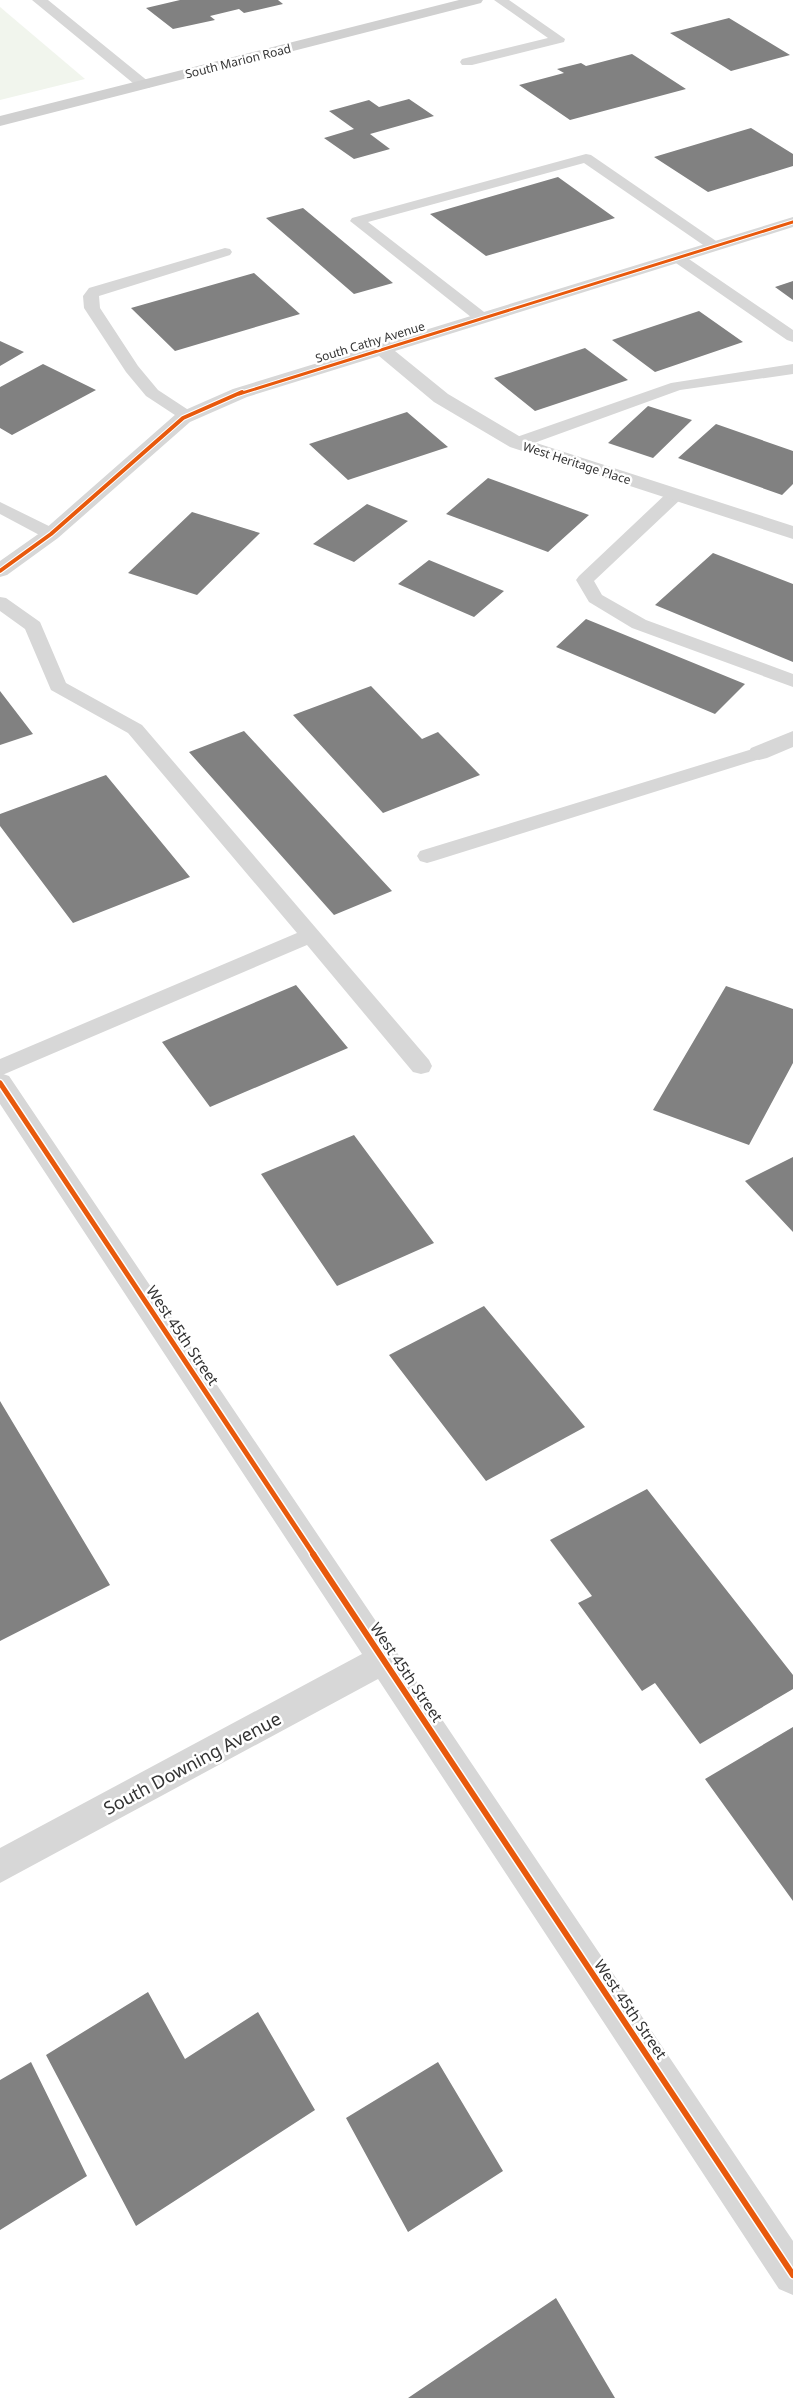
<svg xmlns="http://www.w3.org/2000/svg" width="793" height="2398" font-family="'Noto Sans',sans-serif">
<rect width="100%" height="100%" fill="#fff"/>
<path fill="#f1f5ed" d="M0 7 85 79 0 100Z"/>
<path fill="#818181" d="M180 0H278L283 4 244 13 239 9 210 16 215 20 173 29 146 8Z
M729 18 790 55 731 71 670 33Z
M632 54 686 89 570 120 519 85 564 73 557 69 581 63 586 66Z
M409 99 434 116 370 134 390 149 354 159 324 138 354 129 329 111 369 100 379 107Z
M751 128 793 154V166L708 192 654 157Z
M558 177 615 218 486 256 430 214Z
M303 208 393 283 354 294 266 218Z
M254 273 300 314 175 351 131 308Z
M793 281V300L775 287Z
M699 311 743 342 655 372 612 340Z
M0 341 24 352 0 366Z
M585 348 628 380 535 411 494 378Z
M43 364 96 390 12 435 0 428V387Z
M648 406 692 420 653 458 608 443Z
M407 412 448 447 348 480 309 444Z
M716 424 793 451V484L782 495 678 458Z
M488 478 589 515 548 552 446 514Z
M367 504 408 521 354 562 313 544Z
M192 512 260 533 197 595 128 573Z
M713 553 793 584V662L655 605Z
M429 560 504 591 474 617 398 584Z
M586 619 745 684 715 714 556 647Z
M371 686 422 739 438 732 480 775 383 813 293 715Z
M0 691 33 734 0 745Z
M244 731 392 891 334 915 189 752Z
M106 775 190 877 73 923 0 826V814Z
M296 985 348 1048 210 1107 162 1042Z
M726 986 793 1009V1063L749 1145 653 1110Z
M354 1135 434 1243 337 1286 261 1174Z
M793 1157V1232L745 1181Z
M484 1306 585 1427 486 1481 389 1355Z
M0 1401 110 1585 0 1641Z
M647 1489 793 1675V1689L700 1744 655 1683 642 1691 578 1603 592 1596 550 1540Z
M793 1727V1901L705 1779Z
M148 1992 185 2059 258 2012 315 2110 136 2226 46 2055Z
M31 2062 87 2176 0 2230V2080Z
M438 2062 503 2171 408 2232 346 2118Z
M556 2298 615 2398H408Z"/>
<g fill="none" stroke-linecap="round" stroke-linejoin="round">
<path fill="#d7d7d7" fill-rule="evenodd" d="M494 0H509L565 39 564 42 472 65H462L460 62 462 59 548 38Z
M586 154 591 155 719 243 721 246 719 249H709L584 163 368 222 488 315 490 318 482 323 476 321 350 221 352 218Z
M225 248 230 249 232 252 230 255 99 296 100 308 138 366 158 390 193 413 195 416 193 419H181L146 396 126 372 84 308 83 296 89 288Z
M678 254 683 255 793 330V342L787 340 673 261 671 258 673 255Z
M793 364V374L680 390 523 447H511L509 443 511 439 671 383Z
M675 490 681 491 684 495 681 499 594 581 602 595 646 620 793 674V687L632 628 589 602 576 580 579 576 669 491Z
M0 502 57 530 60 534 57 538H45L0 514Z
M0 597 6 598 40 622 66 683 142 725 429 1060 432 1066 429 1072 421 1074 413 1072 307 945 0 1076V1059L297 933 128 733 51 690 25 629 0 611Z
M759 747 766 749 769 753 766 757 434 861 427 863 420 861 417 856 420 851Z"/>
<path fill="#d7d7d7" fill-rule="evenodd" d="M32 0H48L149 82 152 85 149 88H139Z
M793 217V227L395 351 448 394 524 439 793 526V539L510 447 434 402 379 356 247 397 190 422 58 538 7 575 0 577V561L44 530 176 414 233 389Z
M793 731V747L767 758 759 760 751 758 748 753 751 748Z
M0 1073 9 1076 793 2241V2295L779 2289 378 1679 0 1883V1848L362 1654 0 1104Z"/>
<path fill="#d0d0d0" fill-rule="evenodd" d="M459 0H483L481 3 0 126V116Z"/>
<defs>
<path id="cycleway-far3" d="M239 394 793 222"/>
<path id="cycleway-far2" d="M0 571 51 534 183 418 242 392"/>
<path id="cycleway-far1" d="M0 1083 314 1555"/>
<path id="cycleway" d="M313 1554 793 2275"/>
</defs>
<use href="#cycleway-far3" stroke="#fff" stroke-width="5"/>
<use href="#cycleway-far2" stroke="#fff" stroke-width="6"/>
<use href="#cycleway-far1" stroke="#fff" stroke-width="8"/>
<use href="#cycleway" stroke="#fff" stroke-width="9"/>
<use href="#cycleway-far3" stroke="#e8590c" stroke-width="3"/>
<use href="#cycleway-far2" stroke="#e8590c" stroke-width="4"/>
<use href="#cycleway-far1" stroke="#e8590c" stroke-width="5"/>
<use href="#cycleway" stroke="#e8590c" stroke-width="6"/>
</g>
<g text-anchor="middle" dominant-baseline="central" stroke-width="5" stroke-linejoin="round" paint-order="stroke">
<g font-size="12" fill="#333" stroke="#fff">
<text transform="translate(238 61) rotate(-14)">South Marion Road</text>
<text transform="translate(370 342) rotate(-17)">South Cathy Avenue</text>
<text transform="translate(577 463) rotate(18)">West Heritage Place</text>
</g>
<g font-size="15" fill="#333" stroke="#fff">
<text transform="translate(183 1335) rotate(56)">West 45th Street</text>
<text transform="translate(407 1672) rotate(56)">West 45th Street</text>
<text transform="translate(631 2009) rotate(56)">West 45th Street</text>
</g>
<g font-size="18" fill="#333" stroke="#fff">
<text transform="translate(192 1763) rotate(-28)">South Downing Avenue</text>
</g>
</g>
</svg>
